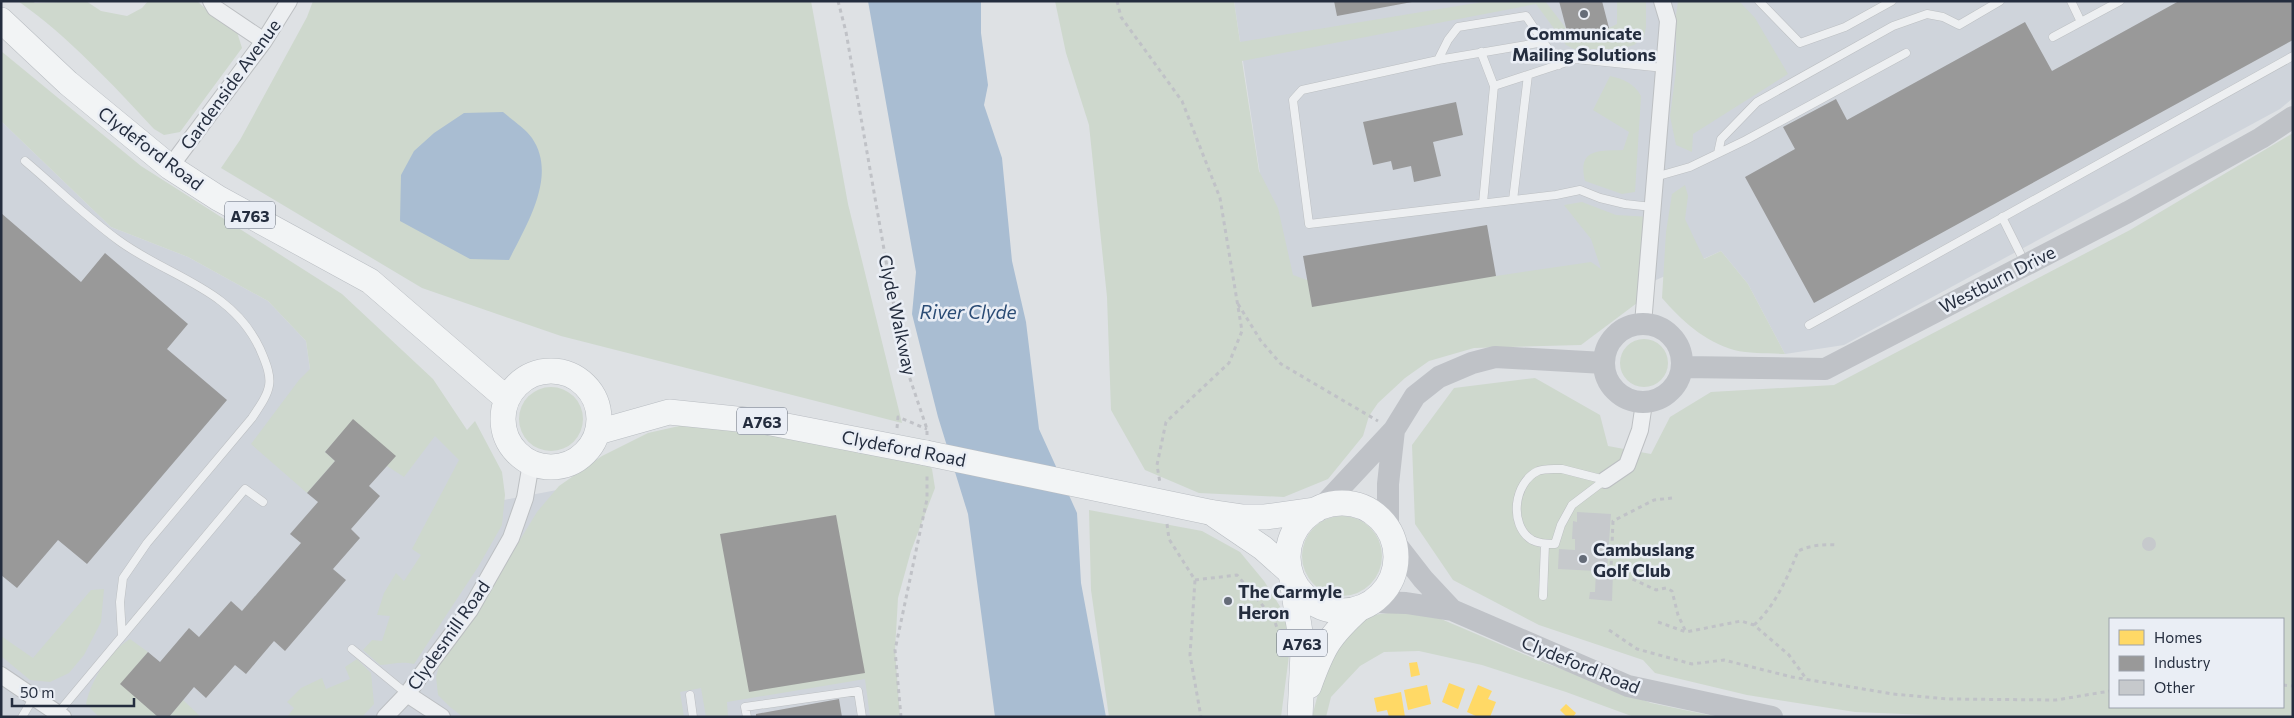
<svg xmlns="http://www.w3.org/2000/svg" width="2294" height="718" font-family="Commissioner,sans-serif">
<rect width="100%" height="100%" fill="#dee1e4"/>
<path fill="#cfd4db" d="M1234 1H2293V98L2280 109 1844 345 1785 354 1748 284 1721 251 1618 297 1281 315Z
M1 121 111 227 188 257 268 301 306 341 310 369 342 345 504 500 594 483 853 466 870 717H1Z"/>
<path fill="#ced8cd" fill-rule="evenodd" d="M18 1H32L35 3 86 1 101 11 127 16 142 8 148 1H197L216 18 237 32 242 48 180 132 164 135 154 129C112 84 69 37 18 1Z
M313 1H811L848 204 902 423 561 336 422 288 221 168 240 140 307 17Z
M1055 1H1234L1240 42 1488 1H1545L1565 27 1569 39 1609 28 1617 24V1H1646V27L1644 37 1634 45 1620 49H1574L1566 45 1536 4 1242 61 1259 171 1278 208 1293 275 1307 280 1496 276 1591 262 1601 269 1591 239 1564 205 1582 202 1616 215 1651 217 1645 297 1581 345 1474 348 1429 361 1405 378 1378 403 1369 416 1363 436 1328 479 1284 497 1199 493 1145 470 1111 410 1107 297 1089 125 1066 53Z
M1678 1H1739L1755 18 1788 74 1693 134 1692 152 1676 145 1670 116 1676 71V15Z
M1 51 141 166 342 294 433 379 467 430 475 421 502 472 505 495 502 525 478 567 414 664C401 661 393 664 380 665L363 650 372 640 382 641 390 616 377 615 384 593 396 573 404 581 421 555 412 549 459 460 435 436 404 477 387 466 353 420 325 452 335 461 307 493 251 444 299 380 310 369 306 341 268 301 188 257 111 227 1 121Z
M1610 76C1623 79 1634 83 1641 96L1635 192 1622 194 1585 181C1577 148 1599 151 1623 150L1629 132 1593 110Z
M2293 133V717H1975L1855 712 1747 695 1655 673 1643 660 1539 625 1453 580 1415 524 1412 445 1454 388 1535 378 1600 415 1608 446 1651 454 1670 417 1711 392 1834 385 2130 230ZM2110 619H2283V707H2110Z
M1685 185 1688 196 1685 219 1704 259 1721 251 1748 284 1785 354C1769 353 1750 354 1734 350 1705 342 1681 320 1662 298L1666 232 1672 194Z
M1620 363a24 24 0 1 1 48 0a24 24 0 1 1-48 0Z
M519 419a32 32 0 1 1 64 0a32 32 0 1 1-64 0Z
M697 422 927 463 932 469 935 488 911 551 898 598 895 650 900 717H870L865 679 727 702 728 717H706L701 688 680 692 684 717H463L450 707 438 695 436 677 439 666 466 628 537 512 559 486 602 456 648 433Z
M1089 510 1202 531 1240 552 1264 581 1281 608 1291 640 1281 717H1109L1091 590Z
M1302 556a40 40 0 1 1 80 0a40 40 0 1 1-80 0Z
M104 589 101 622 84 655 69 673 50 682 30 680 1 656V636L33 658 91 590Z
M1396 612 1427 613 1535 659 1651 703 1718 717H1634L1566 692 1482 665 1419 651 1384 652 1360 666 1331 697 1326 717H1312L1327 659 1365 616Z
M130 639 148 652 121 684 158 717H99L86 704C91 680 109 652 130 639Z
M357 659 371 673 374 704 362 717H287L294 708 287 702 301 688 322 678 326 689 350 679 345 667Z
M183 700 201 717H169Z"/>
<path fill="#a9bdd2" d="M868 1H981V33L988 85 984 105 1002 158 1012 261 1026 322 1039 429 1077 513 1081 583 1106 717H995L968 514 938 417 912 314 916 272Z
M503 112C512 120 525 128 532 138 558 176 526 225 509 260L470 259 400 221 401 175 414 151 434 133 464 113Z"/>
<path fill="#ffd966" d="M1417 662 1420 675 1411 677 1409 663Z
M1449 683 1465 689 1458 709 1442 702Z
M1427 685 1431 704 1408 710 1404 690Z
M1478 685 1492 691 1488 699 1496 702 1490 717H1478L1467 712Z
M1401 692 1405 717H1389L1387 710 1377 712 1374 698Z
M1566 704 1576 713 1573 717H1567L1560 710Z"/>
<path fill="#999" d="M1334 1H1412V2L1337 16Z
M1559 1H1602L1609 28 1569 39Z
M2179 1H2293V40L1814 303 1745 177 1795 149 1783 127 1836 99 1847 120 2025 22 2052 71Z
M1456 102 1463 135 1433 142 1441 176 1414 182 1411 166 1393 170 1391 161 1373 165 1363 122Z
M1 213 81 282 105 253 188 324 167 349 227 400 87 564 58 540 17 588 1 575Z
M1487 225 1496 276 1312 307 1303 256Z
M353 419 396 456 369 486 380 496 351 529 360 538 333 569 346 580 285 651 274 641 246 674 235 665 206 698 194 687 169 717H158L120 684 148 652 160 662 189 628 199 637 231 601 242 611 301 543 290 534 318 502 307 493 335 461 325 452Z
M836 515 865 673 749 692 720 534Z
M839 699 842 717H756V714Z"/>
<path fill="#c6c9cc" d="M1577 512 1611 514 1607 571 1613 572 1612 601 1589 599 1590 592H1595L1596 571 1558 569 1559 549 1575 550V539H1572L1573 521 1577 522Z
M2142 544a7 7 0 1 1 14 0a7 7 0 1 1-14 0Z"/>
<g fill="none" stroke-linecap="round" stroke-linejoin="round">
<defs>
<path id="lane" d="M1759 1 1800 43 1845 27 1892 1
M2071 1 2081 22
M2053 37 2120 1
M1544 42 1438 60 1302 90 1293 100 1309 224 1556 195 1580 190 1600 198 1625 204 1652 207
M1481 52 1494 86
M1438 60 1448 40 1458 27 1526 16 1559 65
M1718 153 1721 139 1757 102 1893 26 1927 14 1943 17 1959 25 2000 1
M25 161C56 187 85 216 118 240 168 277 232 288 260 349 275 383 272 388 252 418L147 543 123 578 120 602 122 636
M1655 177 1690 167 1746 140 1906 53
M1513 200 1528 75
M1483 203 1494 86 1576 59 1664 68
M2002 217 2025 263
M1809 325 2293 56
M1562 469 1605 480 1572 505 1561 525 1555 544C1548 544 1538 543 1532 540 1508 525 1514 482 1538 471 1544 468 1555 469 1562 469Z
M1543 596 1545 544
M352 649 407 694
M690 695 693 717
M58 713 245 489 263 502
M22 717 34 697
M747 717 745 707 858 691 862 717"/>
<path id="street" d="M211 1 215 8 264 41
M170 167 264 41 289 1
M1643 324 1668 21 1662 1
M1605 480 1627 465 1640 430 1644 403
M1 675 63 717
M407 694 442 717
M385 717 407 694 470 610 511 538 525 498 531 463"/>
<path id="primary" d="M1 20 68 83 170 167 218 198 370 281 507 399
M503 419a48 48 0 1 1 96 0a48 48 0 1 1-96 0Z
M598 432 669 412 766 422 926 453
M1288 557a54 54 0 1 1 108 0a54 54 0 1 1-108 0Z
M1209 512 1243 517H1265L1316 510
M1216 516 1263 548 1290 572
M1292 580 1303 652 1300 717
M1309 686C1323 647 1329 636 1360 608"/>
</defs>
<use href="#lane" stroke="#bcbfc2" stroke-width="9"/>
<use href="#street" stroke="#bcbfc2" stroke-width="18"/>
<use href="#primary" stroke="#b9bdc2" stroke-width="26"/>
<path stroke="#c0c2c7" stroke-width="3" stroke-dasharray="4 4" stroke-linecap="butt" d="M838 1 846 32 903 358 927 429V435
M1117 1 1121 17 1182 101 1220 198 1242 331 1229 363 1166 422 1157 465 1160 483
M1238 304 1261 341 1281 364 1378 421
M897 428 898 417 927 429
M1672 498 1654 500 1613 521 1611 569 1656 590 1666 588 1672 591 1678 615 1686 632
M1167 524 1169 539 1195 580 1190 655 1201 717
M1195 580 1237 575 1274 619 1277 628
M1658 622 1686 632 1741 621 1754 625 1789 655 1807 680
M1754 625C1775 606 1788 577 1798 551 1811 545 1824 544 1838 545
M1609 630 1637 649 1692 664 1724 660 1792 677 1893 694 1948 699 2056 700 2110 691
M2283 685 2293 686
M901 717 895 650 927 499V473"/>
<use href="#lane" stroke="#edeff1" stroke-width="8"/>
<use href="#street" stroke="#edeff1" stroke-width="16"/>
<path stroke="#bfc2c7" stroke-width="22" d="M1604 363a39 39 0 1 1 78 0a39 39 0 1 1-78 0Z
M1682 367 1825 369 2128 212 2261 138 2293 117
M1324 505 1394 430 1415 396 1439 377 1472 363 1495 357 1604 363
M1388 527V484L1394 430
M1395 543 1423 579 1452 610
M1373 602 1406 603 1452 610 1628 686 1772 717"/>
<use href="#primary" stroke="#f2f4f5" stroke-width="25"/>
<defs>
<path id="primary-bridge" d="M926 453 1209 512"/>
</defs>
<use href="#primary-bridge" stroke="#b9bdc2" stroke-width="26" stroke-linecap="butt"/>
<use href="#primary-bridge" stroke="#f2f4f5" stroke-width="25"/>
</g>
<g fill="#656c78" stroke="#eaeef5" stroke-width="2">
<circle cx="1584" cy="14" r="5"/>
<circle cx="1583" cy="559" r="5"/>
<circle cx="1228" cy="601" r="5"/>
</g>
<g text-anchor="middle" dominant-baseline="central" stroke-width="5" stroke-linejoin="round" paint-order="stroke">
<g fill="#eaeef5" stroke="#5f6775" stroke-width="1">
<rect x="225" y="201.5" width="50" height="27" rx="4"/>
<rect x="737" y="407.5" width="50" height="27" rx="4"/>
<rect x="1277" y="629.5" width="50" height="27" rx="4"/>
</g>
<g font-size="16" font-weight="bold" fill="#242d3e">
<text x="250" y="215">A763</text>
<text x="762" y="421">A763</text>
<text x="1302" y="643">A763</text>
</g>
<g font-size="18" font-weight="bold" fill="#242d3e" stroke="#eaeef5" text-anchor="start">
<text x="1584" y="33" text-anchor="middle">Communicate<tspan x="1584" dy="21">Mailing Solutions</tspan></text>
<text x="1593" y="549">Cambuslang<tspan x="1593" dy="21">Golf Club</tspan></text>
<text x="1238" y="591">The Carmyle<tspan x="1238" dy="21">Heron</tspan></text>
</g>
<g font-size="18" fill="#242d3e" stroke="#eaeef5">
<text transform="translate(230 84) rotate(-54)">Gardenside Avenue</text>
<text transform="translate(151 148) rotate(37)">Clydeford Road</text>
<text transform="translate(1997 279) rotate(-27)">Westburn Drive</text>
<text transform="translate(898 315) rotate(78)">Clyde Walkway</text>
<text transform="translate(904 448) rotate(11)">Clydeford Road</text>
<text transform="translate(448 635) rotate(-55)">Clydesmill Road</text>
<text transform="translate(1581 664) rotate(22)">Clydeford Road</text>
</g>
<g font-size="19" font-style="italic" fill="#2b4c75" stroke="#eaeef5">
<text x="968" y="311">River Clyde</text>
</g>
</g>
<rect width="2294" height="718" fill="none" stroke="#242d3e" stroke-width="5"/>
<rect x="2109" y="618" width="175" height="90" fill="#eaeef5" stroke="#9ba1ac"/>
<rect x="2119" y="630" width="25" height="15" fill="#ffd966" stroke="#9ba1ac"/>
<text x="2154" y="643" font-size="15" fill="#242d3e">Homes</text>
<rect x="2119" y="656" width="25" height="15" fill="#999999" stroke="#9ba1ac"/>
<text x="2154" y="668" font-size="15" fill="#242d3e">Industry</text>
<rect x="2119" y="680" width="25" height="15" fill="#c6c9cc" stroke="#9ba1ac"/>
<text x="2154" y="693" font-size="15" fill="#242d3e">Other</text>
<path d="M12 698v8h122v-8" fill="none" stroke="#242d3e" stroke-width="2.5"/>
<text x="20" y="698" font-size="15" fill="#242d3e" stroke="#eaeef5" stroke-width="4" paint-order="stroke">50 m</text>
</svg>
